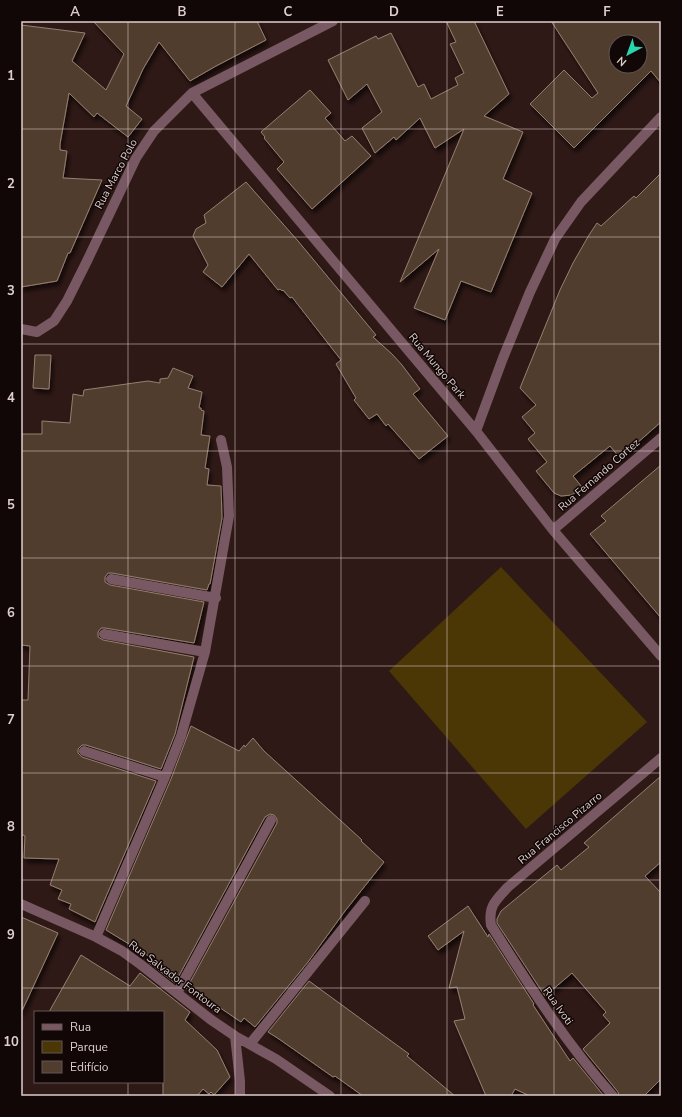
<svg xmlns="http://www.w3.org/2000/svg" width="682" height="1117" font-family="'Nunito Sans',sans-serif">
<defs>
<filter id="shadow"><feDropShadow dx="2.5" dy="4.5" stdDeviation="2" flood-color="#0009"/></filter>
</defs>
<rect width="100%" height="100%" fill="#2f1916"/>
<path fill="#4b3705" d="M501 567 647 722 526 829 389 671Z"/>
<path fill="#513d2f" stroke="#967f70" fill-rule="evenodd" filter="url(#shadow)" d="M93 21H257L266 40 216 66 190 81 159 42 143 69 126 106 142 119 128 137 97 113 94 117 69 93 60 144V150L67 151 63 178 102 180 70 253H68L57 281 21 287V25L85 33 72 61 106 90 124 54Z
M446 21H474L509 94 484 116 523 132 503 179 532 193 491 292 461 281 445 320 414 308 439 249 400 282 464 129 435 148 420 118 396 140 394 137 375 153 362 128 382 112 367 84 348 100 328 60 376 36 378 39 391 33 418 87 424 84 431 99 458 85 455 78 464 73 450 44 456 42Z
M551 21H661V83L651 71 574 148 530 104 564 70 592 98 598 93ZM616 42H640V66H616Z
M310 90 331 113 325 118 345 141 352 136 371 156 312 209 277 169 284 162 264 138 265 137 261 132Z
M661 173V422L620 458 610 446 573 476 582 487 572 495 561 496 554 493 536 471 547 462 528 439 535 433 522 417 536 405 520 388 560 290 573 263 589 235 597 223 601 226 634 196 636 198Z
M246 182 298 241 376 335 373 337 392 354 402 365 420 389 413 394 448 436 419 459 388 424 386 426 377 414 369 419 354 400 356 398 336 364 341 360 292 297 290 298 283 290 282 291 280 289 278 290 249 254 222 287 203 272 208 265 193 236 196 229 206 223 204 215Z
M35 355H51L49 389 33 388Z
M173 368 193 376 188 388 202 392 199 408H201V410L204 411 201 435 210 436 205 468 209 469 207 485 221 486 222 518 210 584H209L207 590 112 573H108L105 577V582L110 585 204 602 194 643 105 628H101L98 632V637L103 640 194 657 175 734 161 769 86 745H82L78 749V753L82 757 156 781 95 922 69 909 71 904 58 899 62 890 50 885 59 859 24 858 25 836 21 834V700H28L30 646 21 645V448L22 434H42V421L70 423 73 394 83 396 84 390 148 381 160 383V379L168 378Z
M661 465V618L590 534 606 521 601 516Z
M191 726 239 751 244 745 245 747 253 738 264 751 362 840 361 841 384 862 345 911 308 962 255 1027 244 1018 241 1022 188 986 277 823V819L274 815 270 814 265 817 175 983 148 962 152 958 106 930 171 779Z
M661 776V862L645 876 661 893V1079L644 1096H619L618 1092 583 1049 610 1023 603 1015 606 1012 572 973 545 996 497 923V919L501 911 557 865 561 870 589 847 584 843Z
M468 906 488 937 489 934 534 1004 533 1005 570 1061 573 1058 604 1096H530L515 1089 511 1096H486L454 1021 465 1019 457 987 449 988 464 931 438 950 428 936Z
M21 917 58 933 21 1013Z
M81 955 130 986 140 973 190 1012 185 1020 217 1050 230 1077 214 1095 211 1092 209 1094 203 1089 197 1096H163V1012H49Z
M309 981 409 1054 407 1056 455 1096H363L335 1076 333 1077 279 1039 268 1032Z"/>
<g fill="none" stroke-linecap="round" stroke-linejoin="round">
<path stroke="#785862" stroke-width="10" d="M192 93 476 431 553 530 661 656
M21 329 37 332 54 321 67 301 87 261 136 158 154 131 192 93 333 21
M476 431 503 358 530 292 555 239 581 202 661 117
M553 530 661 438
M111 579 216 598
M104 634 205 652
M84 751 165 777
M21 904 96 937 122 951 140 964 210 1019 235 1036 276 1059 330 1096
M96 937 165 777 181 736 205 652 229 516 227 467 221 440
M177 993 271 820
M235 1036 240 1081V1096
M250 1044 365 901
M613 1096C566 1043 528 984 491 925 488 906 496 900 508 887L661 758"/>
</g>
<path fill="none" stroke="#dececc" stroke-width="1" stroke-opacity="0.55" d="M128 21V1012M235 21V1096M341 21V1096M447 21V1096M554 21V1096M21 129H661M21 237H661M21 344H661M21 451H661M21 558H661M21 666H661M21 773H661M21 880H661M21 988H661M128 1082V1096"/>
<g text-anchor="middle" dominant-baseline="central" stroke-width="3" stroke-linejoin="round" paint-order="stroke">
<g font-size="11" fill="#dececc" stroke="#100706">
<text transform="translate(116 174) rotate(-62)">Rua Marco Polo</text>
<text transform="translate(437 366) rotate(50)">Rua Mungo Park</text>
<text transform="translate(599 475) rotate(-41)">Rua Fernando Cortez</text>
<text transform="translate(560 828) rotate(-40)">Rua Francisco Pizarro</text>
<text transform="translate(175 977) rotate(37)">Rua Salvador Fontoura</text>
<text transform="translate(558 1006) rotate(55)">Rua Ivoti</text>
</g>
</g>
<rect width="682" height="1117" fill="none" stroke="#100706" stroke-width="44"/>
<rect x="34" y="1011" width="130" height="72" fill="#100706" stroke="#625755"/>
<rect x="42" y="1024" width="20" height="6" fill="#785862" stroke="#625755"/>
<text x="70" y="1031" font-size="12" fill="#dececc">Rua</text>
<rect x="42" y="1041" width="20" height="12" fill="#4b3705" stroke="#625755"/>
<text x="70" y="1051" font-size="12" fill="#dececc">Parque</text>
<rect x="42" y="1061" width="20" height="12" fill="#513d2f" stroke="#625755"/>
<text x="70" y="1071" font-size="12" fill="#dececc">Edifício</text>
<g transform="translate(628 54) rotate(221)"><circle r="19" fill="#100706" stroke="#625755"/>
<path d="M0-3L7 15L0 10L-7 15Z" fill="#29d5ac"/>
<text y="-6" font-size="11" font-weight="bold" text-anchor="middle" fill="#dececc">N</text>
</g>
<rect x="22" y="22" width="638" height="1073" fill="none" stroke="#dececc" stroke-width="1.5"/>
<g font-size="13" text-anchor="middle" font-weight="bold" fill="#dececc">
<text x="75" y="16">A</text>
<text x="182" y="16">B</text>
<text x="288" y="16">C</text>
<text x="394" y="16">D</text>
<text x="500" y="16">E</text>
<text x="607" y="16">F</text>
<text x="11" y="80">1</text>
<text x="11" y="188">2</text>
<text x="11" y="295">3</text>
<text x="11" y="402">4</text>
<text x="11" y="509">5</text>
<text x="11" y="617">6</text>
<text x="11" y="724">7</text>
<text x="11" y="831">8</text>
<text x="11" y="939">9</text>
<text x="11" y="1046">10</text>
</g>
</svg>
